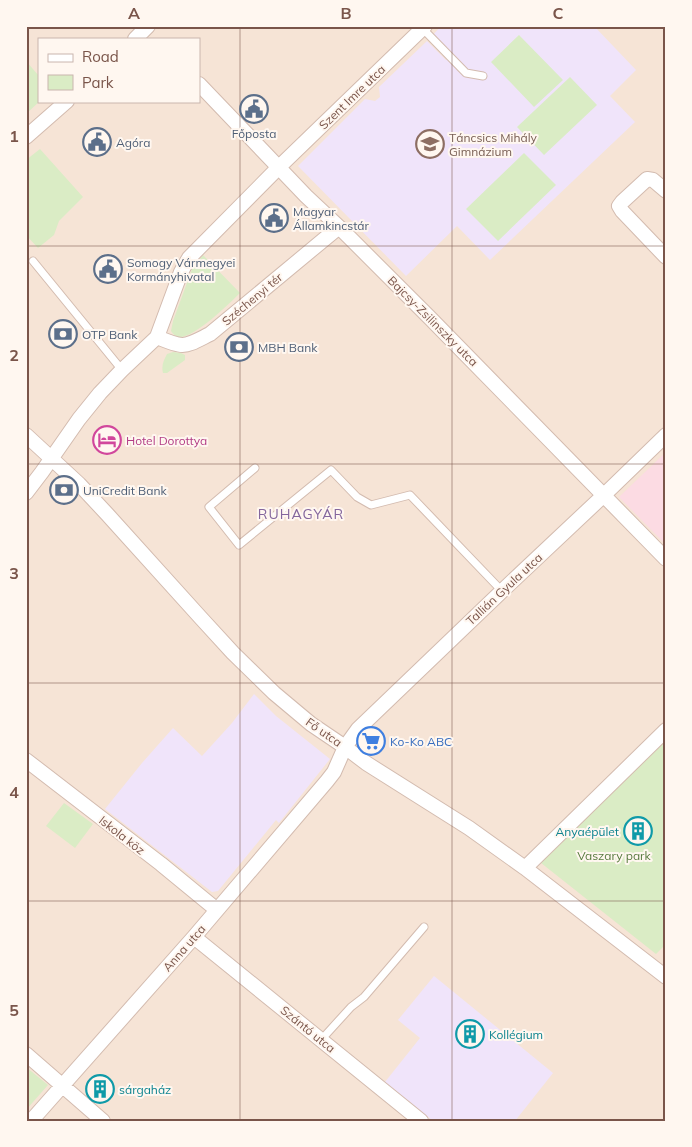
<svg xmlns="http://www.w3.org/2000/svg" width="692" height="1147" font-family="Mulish,sans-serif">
<rect width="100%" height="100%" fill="#fdf3e8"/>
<path fill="#f6e4d6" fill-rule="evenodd" d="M26 26H666V1121H26ZM39 39H199V101H39Z"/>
<path fill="#f0e4fa" d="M441 26H594L636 70 610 96 635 122 490 260 457 226 406 276 298 166 365 99 375 101 380 97 379 87 427 41 446 60 452 54 433 35Z
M254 694 276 716 330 759 279 823 276 820 218 891 212 892 105 809 142 763 173 728 202 756 232 723Z
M434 976 553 1073 515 1121H433L385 1082 420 1038 398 1020Z"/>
<path fill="#fcdbe3" d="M666 452V545L619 497Z"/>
<path fill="#daecc5" d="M519 35 563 80 534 107 491 62Z
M26 61 39 76V101H40L26 114Z
M570 77 597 105 544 155 517 127Z
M40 149 83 197 59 221 54 235 38 248 26 235V160Z
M524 153 556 185 498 241 466 209Z
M203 255 240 293C229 304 195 337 180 337 176 337 174 335 171 331L173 321 192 269Z
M173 352 181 353 185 355V360L167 373H163C161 365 164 360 167 354Z
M666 734V944L656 954 536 859Z
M64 803 93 824 75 848 46 826Z
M26 1067 48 1085 26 1110Z"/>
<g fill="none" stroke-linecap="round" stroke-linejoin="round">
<defs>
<path id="lane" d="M423 29 466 73 483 76
M33 261 122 370
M255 468 209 507 239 545 331 470 357 497 371 505 410 495 502 591
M321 1040 351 1007 364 997 424 927"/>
<path id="street" d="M135 39 148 26
M199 84 306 196 339 227 431 319 666 559
M26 137 67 101
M666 191 653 180 647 179 622 202 619 206 622 211 666 257
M157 337C185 349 184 347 210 334L339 227
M26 435 79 484 107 514 200 617 233 653 274 693 311 724 345 747 366 763 469 828 525 868 666 977
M26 493 42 472 79 419 100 393 122 370 157 337 181 272 189 258 279 167 425 26
M26 760 161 864 217 910
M525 868 666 730
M194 937 421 1121
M26 1054 103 1121
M31 1121 194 937 327 781 334 772 345 747 358 729 502 591 604 495 666 435"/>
</defs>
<use href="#lane" stroke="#d3bbaf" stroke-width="9"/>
<use href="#street" stroke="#d3bbaf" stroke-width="16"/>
<use href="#lane" stroke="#fff" stroke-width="7"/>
<use href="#street" stroke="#fff" stroke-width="14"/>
</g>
<path fill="none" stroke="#7a554a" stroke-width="1" stroke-opacity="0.55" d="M240 26V1121M452 26V1121M26 246H666M26 464H666M26 683H666M26 901H666"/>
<defs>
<symbol id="civic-ring" viewBox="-11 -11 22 22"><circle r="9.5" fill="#fff7f0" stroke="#5c6f8a" stroke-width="1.5"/><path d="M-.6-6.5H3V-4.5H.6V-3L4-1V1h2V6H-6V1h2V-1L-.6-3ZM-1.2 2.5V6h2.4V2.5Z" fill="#5c6f8a"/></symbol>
<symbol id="school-ring" viewBox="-11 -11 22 22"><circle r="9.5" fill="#fff7f0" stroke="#8d6e63" stroke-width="1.5"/><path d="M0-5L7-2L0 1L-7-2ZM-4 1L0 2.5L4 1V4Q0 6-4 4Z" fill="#8d6e63"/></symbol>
<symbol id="bank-ring" viewBox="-11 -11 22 22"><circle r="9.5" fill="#fff7f0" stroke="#5c6f8a" stroke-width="1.5"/><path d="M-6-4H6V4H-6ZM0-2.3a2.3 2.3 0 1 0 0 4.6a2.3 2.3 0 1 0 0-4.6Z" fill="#5c6f8a"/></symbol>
<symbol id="hotel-ring" viewBox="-11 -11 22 22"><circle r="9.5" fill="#fff7f0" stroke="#d1479c" stroke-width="1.5"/><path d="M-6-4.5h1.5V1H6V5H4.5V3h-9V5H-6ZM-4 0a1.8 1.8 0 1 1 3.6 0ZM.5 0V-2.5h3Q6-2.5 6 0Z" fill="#d1479c"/></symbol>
<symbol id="supermarket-ring" viewBox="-11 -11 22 22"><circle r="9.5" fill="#fff7f0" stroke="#3f7fe0" stroke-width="1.5"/><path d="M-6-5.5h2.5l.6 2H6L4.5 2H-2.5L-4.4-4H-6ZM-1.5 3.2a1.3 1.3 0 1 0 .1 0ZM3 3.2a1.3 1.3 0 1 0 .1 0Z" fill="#3f7fe0"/></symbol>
<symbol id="building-ring" viewBox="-11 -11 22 22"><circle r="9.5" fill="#fff7f0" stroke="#0f9aa8" stroke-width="1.5"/><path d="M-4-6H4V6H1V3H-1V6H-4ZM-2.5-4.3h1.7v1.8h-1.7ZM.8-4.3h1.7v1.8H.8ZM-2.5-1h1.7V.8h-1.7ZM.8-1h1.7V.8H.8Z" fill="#0f9aa8"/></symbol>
</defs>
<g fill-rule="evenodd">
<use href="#civic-ring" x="238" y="93" width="32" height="32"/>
<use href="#civic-ring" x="81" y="126" width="32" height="32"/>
<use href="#school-ring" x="414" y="128" width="32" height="32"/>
<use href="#civic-ring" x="258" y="202" width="32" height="32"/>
<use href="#civic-ring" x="92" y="253" width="32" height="32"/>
<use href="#bank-ring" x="47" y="318" width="32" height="32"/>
<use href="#bank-ring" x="223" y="331" width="32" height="32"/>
<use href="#hotel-ring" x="91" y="424" width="32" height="32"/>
<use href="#bank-ring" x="48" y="474" width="32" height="32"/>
<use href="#supermarket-ring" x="355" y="725" width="32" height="32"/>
<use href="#building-ring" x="622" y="815" width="32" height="32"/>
<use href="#building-ring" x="454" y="1018" width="32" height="32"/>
<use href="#building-ring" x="84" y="1073" width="32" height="32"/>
</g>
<g text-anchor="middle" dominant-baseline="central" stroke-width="4" stroke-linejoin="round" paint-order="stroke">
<g font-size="12" fill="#7a554a" stroke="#fff7f0">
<text transform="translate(352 97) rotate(-44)">Szent Imre utca</text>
<text transform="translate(252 299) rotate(-40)">Széchenyi tér</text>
<text transform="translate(433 321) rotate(45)">Bajcsy-Zsilinszky utca</text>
<text transform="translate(504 589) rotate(-43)">Tallián Gyula utca</text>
<text transform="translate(324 732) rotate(35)">Fő utca</text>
<text transform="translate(122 835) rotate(38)">Iskola köz</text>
<text transform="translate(184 948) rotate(-49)">Anna utca</text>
<text transform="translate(308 1029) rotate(39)">Szántó utca</text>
</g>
<g font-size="12" fill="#4e5e75" stroke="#fff7f0" text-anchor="start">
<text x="254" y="133" text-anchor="middle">Főposta</text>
<text x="116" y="142">Agóra</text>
<text x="293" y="211">Magyar<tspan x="293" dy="14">Államkincstár</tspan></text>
<text x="127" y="262">Somogy Vármegyei<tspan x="127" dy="14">Kormányhivatal</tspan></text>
<text x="82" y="334">OTP Bank</text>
<text x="258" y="347">MBH Bank</text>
<text x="83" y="490">UniCredit Bank</text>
</g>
<g font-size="12" fill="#785e54" stroke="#fff7f0" text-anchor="start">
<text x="449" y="137">Táncsics Mihály<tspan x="449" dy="14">Gimnázium</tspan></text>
</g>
<g font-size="12" fill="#b23c85" stroke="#fff7f0" text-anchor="start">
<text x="126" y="440">Hotel Dorottya</text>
</g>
<g font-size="12" fill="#366cbe" stroke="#fff7f0" text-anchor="start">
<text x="390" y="741">Ko-Ko ABC</text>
</g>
<g font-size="12" fill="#0d838f" stroke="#fff7f0" text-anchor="start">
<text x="619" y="831" text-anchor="end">Anyaépület</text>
<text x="489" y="1034">Kollégium</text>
<text x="119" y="1089">sárgaház</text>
</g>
<g font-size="12" fill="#577a3e" stroke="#fff7f0">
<text x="614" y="855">Vaszary park</text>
</g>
<g font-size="14" letter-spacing="1" fill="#84669d" stroke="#fff7f0">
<text x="301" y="514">RUHAGYÁR</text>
</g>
</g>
<rect width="692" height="1147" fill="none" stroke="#fff7f0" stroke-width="55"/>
<rect x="38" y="38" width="162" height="65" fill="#fff7f0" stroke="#cab6ae"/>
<rect x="48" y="54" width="25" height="8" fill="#ffffff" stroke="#cab6ae"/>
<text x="82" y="62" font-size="15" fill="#7a554a">Road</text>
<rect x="48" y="75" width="25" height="15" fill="#daecc5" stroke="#cab6ae"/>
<text x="82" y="88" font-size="15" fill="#7a554a">Park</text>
<rect x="28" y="28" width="636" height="1092" fill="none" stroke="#7a554a" stroke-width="2"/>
<g font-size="16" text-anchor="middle" font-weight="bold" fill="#7a554a">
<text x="134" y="19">A</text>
<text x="346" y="19">B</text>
<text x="558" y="19">C</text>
<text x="14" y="142">1</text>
<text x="14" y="361">2</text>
<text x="14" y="579">3</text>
<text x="14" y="798">4</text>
<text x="14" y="1016">5</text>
</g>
</svg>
